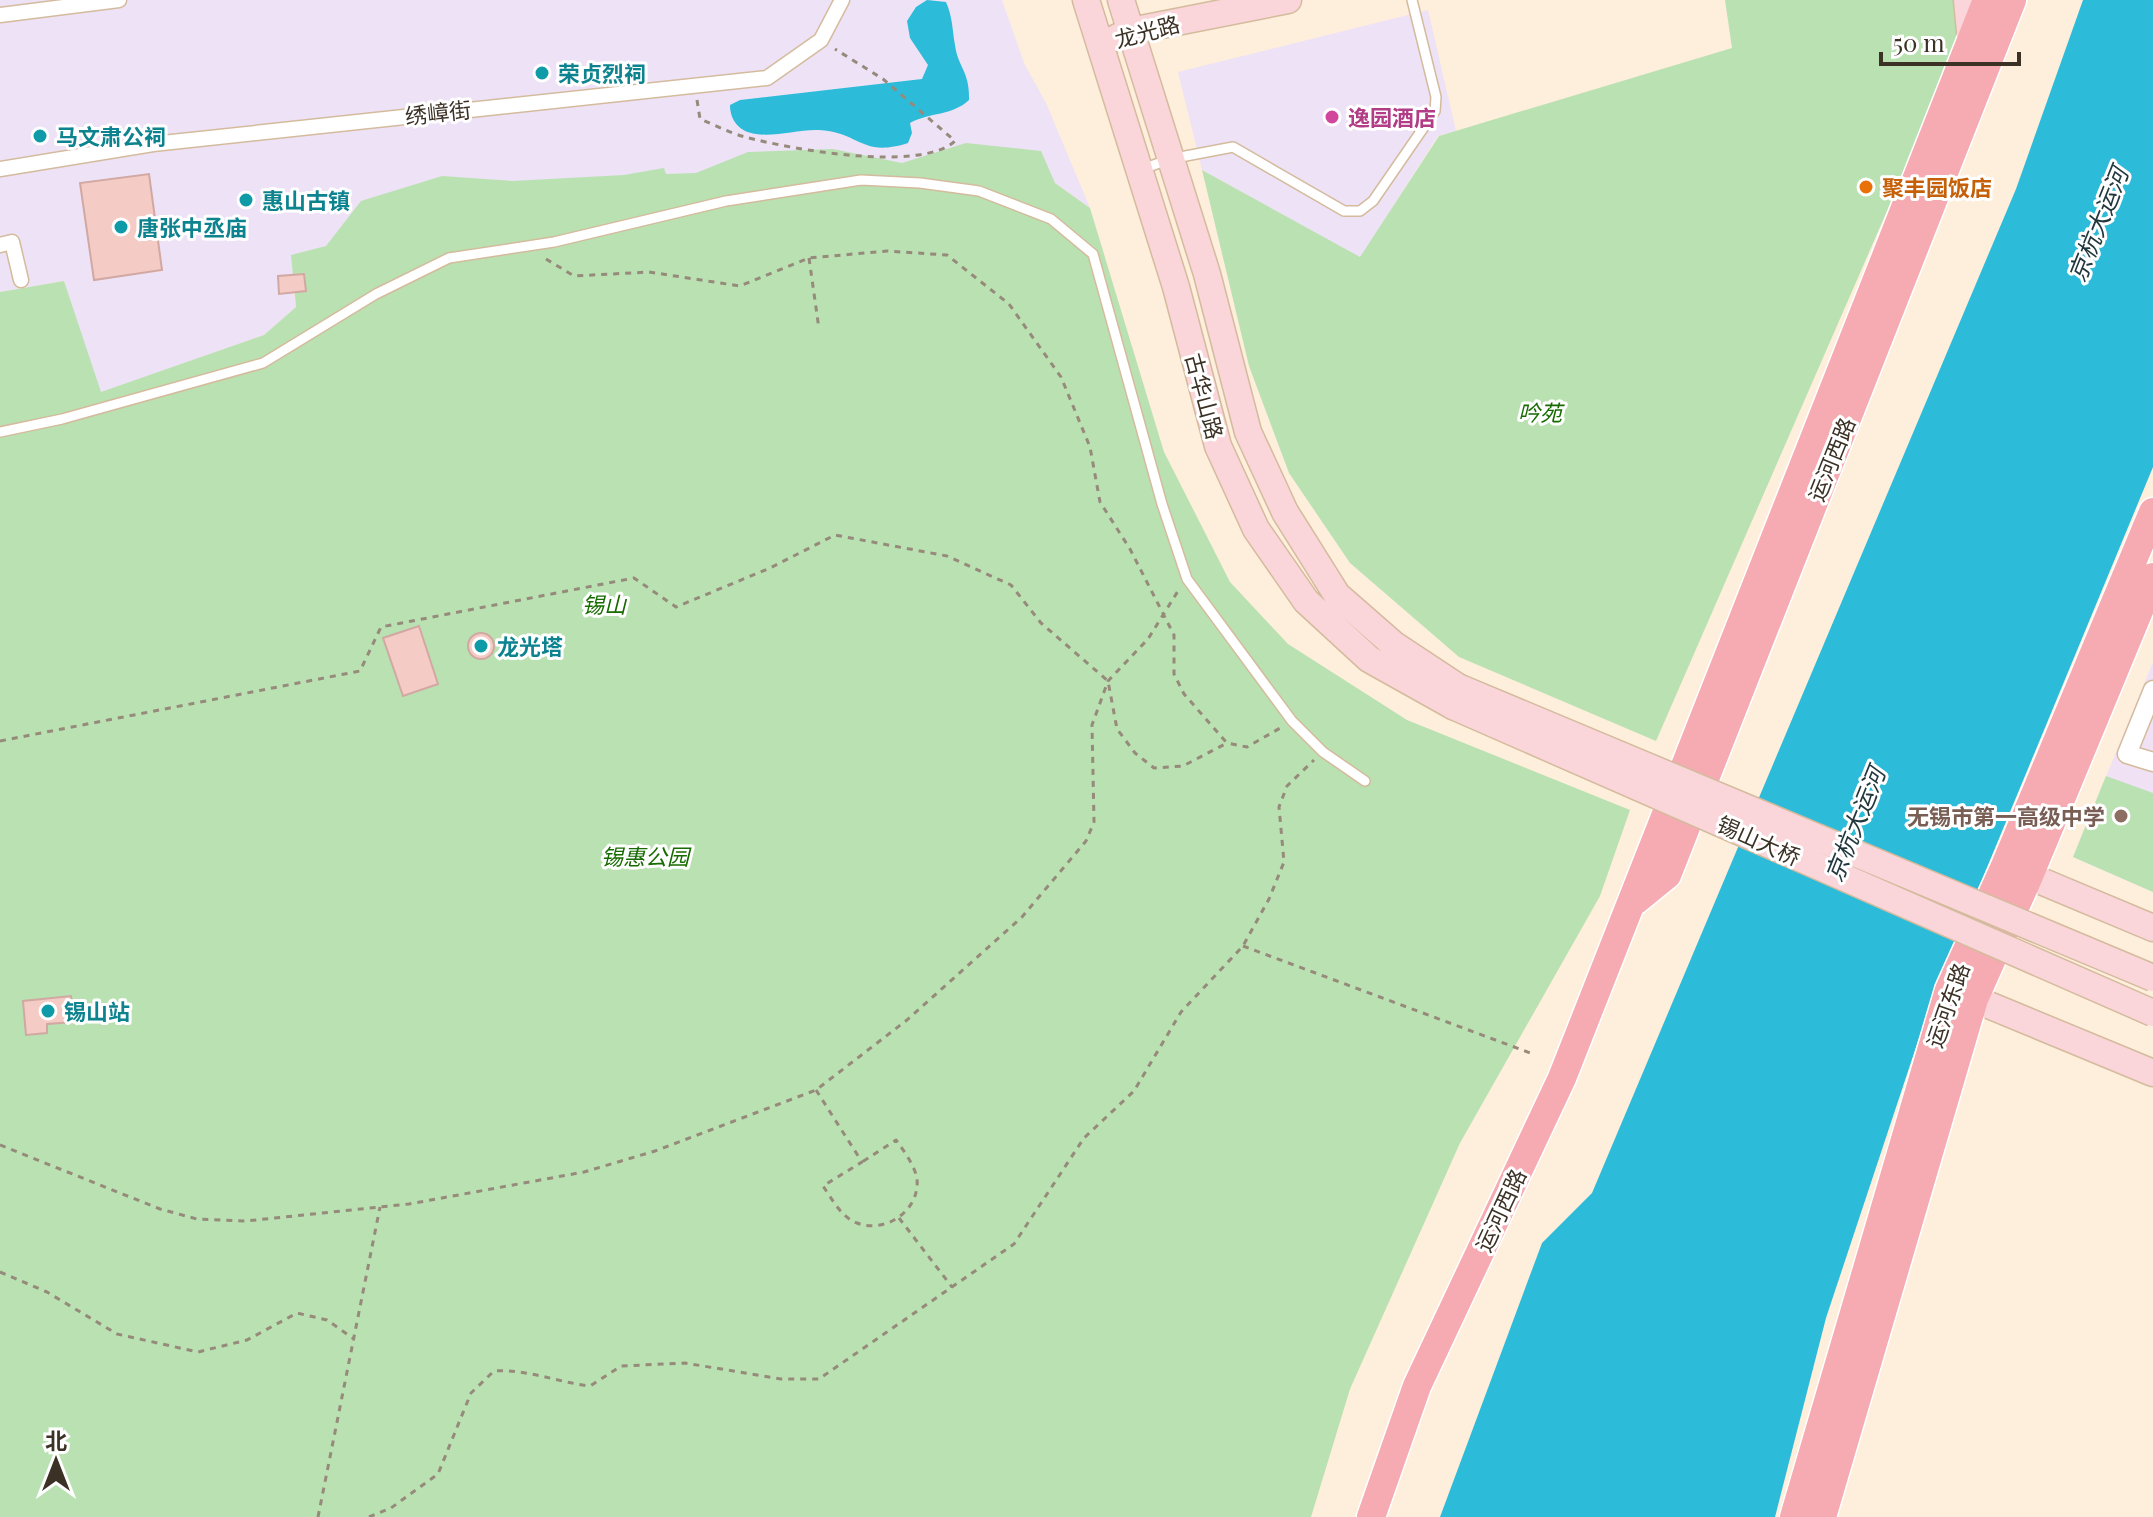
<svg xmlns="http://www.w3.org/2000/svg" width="2153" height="1517" font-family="'Playfair Display','Noto Sans SC',serif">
<rect width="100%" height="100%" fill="#feeedc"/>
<path fill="#eee2f6" d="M0 0H1002L1024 63 1046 103 1090 208 1028 164 956 161 672 193 664 169 291 275 296 307 264 335 100 393 64 281 0 292Z
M1428 10 1456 131 1438 136 1360 258 1202 170 1178 72Z"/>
<path fill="#f0e1f5" d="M2153 662V892L2073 857Z"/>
<path fill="#bae1b2" d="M1725 0H1961L1962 39 1656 741 1459 657 1350 563 1289 473 1249 366 1202 170 1360 257 1439 136 1732 48Z
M966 143 1041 151 1055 183 1090 208 1164 452 1230 582 1288 644 1407 720 1630 810 1600 896 1460 1143 1350 1389 1311 1517H0V292L64 281 101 392 264 335 296 307 291 255 326 246 361 201 442 176 512 181 624 175 664 168 666 174 696 173 748 152 833 149 902 163Z
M2106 776 2153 793V892L2073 857Z"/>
<path fill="#2dbbda" d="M927 0 946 2C953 18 952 29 955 45 958 68 970 71 969 100 952 116 930 112 910 123L912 133 908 143C861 158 860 132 819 130 799 129 776 137 756 134 740 132 730 121 730 105L740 100 922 79 928 65 910 38 907 21 916 7Z
M2083 0H2153V467L1930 1005 1826 1318 1775 1517H1440L1542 1243 1592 1193 2016 189Z"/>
<path fill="#f5cbc5" stroke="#d1a8a2" stroke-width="2" d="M149 174 162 270 94 280 80 183Z
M304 274 306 291 279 294 278 276Z
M419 626 438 684 403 696 383 638Z
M468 646a13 13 0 1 1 26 0a13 13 0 1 1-26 0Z
M71 996 74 1022 47 1024V1033L26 1035 23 1001Z"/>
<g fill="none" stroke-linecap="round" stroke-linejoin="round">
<defs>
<path id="service" d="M1140 170 1170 159 1233 147 1344 211H1360L1373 201 1435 111 1436 97 1412 0
M0 432 62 419 263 363 376 294 449 258 554 242 726 201 861 180 920 183 979 191 1051 219 1093 254 1162 504 1187 579 1292 721 1323 752 1365 781"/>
<path id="pedestrian" d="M0 15 119 0
M0 169 153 144 767 78 821 40 842 0
M0 245 12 242 21 280"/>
<path id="minor" d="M2153 690 2127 754 2153 762"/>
<path id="secondary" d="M1086 0 1176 287 1218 446 1256 529 1306 601 1369 659 1453 706
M1121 0 1207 274 1248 432 1285 512 1337 595 1393 644 1458 687
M1967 0 1971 42
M1116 38 1131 31 1288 0
M2029 876 2153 928
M1974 999 2153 1073"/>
<path id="primary" d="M1635 901 1667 875 2012 0
M1371 1517 1417 1386 1562 1078 1987 0
M1794 1517 1949 990 2005 866 2153 512
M1822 1517 1974 999 2029 876 2153 577"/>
</defs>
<use href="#service" stroke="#d4bb9d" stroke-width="12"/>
<use href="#pedestrian" stroke="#d4bb9d" stroke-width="17"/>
<use href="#minor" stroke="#d4bb9d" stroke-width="21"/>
<use href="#secondary" stroke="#d4bb9d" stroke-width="29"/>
<use href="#primary" stroke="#fff" stroke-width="31"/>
<path stroke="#968a7b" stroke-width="3" stroke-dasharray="6 6" stroke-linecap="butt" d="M697 100 700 119C715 125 730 133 745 137 790 149 920 173 955 141L883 79 835 49
M809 258 819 329
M546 259 574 276 649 272 740 286 809 258 887 251 947 255 1009 304 1061 377 1090 447 1100 502 1130 549 1174 635V674L1184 694 1227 743 1247 747 1282 727
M0 741 360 671 381 627 634 578 676 607 770 568 835 535 947 556 1011 585 1041 623 1108 681 1117 729 1135 753 1154 768 1183 766 1227 743
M1243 946 1533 1054
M816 1090 862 1162 823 1186C832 1199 841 1217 857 1223 885 1234 920 1211 917 1179 915 1166 904 1151 896 1140L862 1162
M0 1145 160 1209 197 1219 246 1221 409 1204 584 1172 655 1151 816 1090 907 1020 1022 917 1086 841 1094 822 1092 725 1108 681 1148 639 1178 591
M899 1218 952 1287
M0 1272 47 1292 117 1334 198 1352 247 1340 297 1313 327 1320 354 1339
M318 1517 380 1207
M369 1517 391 1508 438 1474 471 1393 494 1371C528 1369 556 1382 590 1386L621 1366 685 1363 781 1379H819L1014 1244 1084 1138 1134 1091 1181 1012 1243 946 1269 899 1284 862 1279 807 1287 786 1314 760"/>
<use href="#service" stroke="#fff" stroke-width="9"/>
<use href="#pedestrian" stroke="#fff" stroke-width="14"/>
<use href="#minor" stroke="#fff" stroke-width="18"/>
<use href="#secondary" stroke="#fad5d9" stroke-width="26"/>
<use href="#primary" stroke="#f6abb2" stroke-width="28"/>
<defs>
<path id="secondary-bridge" d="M1458 687 2153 978
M1453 706 2153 1013"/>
</defs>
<use href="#secondary-bridge" stroke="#d4bb9d" stroke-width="29" stroke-linecap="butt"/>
<use href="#secondary-bridge" stroke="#fad5d9" stroke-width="26"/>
</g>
<g fill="#0f9aa8" stroke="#fff" stroke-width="3">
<circle cx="542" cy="73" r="8"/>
<circle cx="40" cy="136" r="8"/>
<circle cx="246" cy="200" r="8"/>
<circle cx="121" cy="227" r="8"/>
<circle cx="481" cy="646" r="8"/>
<circle cx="48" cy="1011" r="8"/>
</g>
<circle fill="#d1479c" stroke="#fff" stroke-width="3" cx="1332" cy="117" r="8"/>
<circle fill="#e8710a" stroke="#fff" stroke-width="3" cx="1866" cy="187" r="8"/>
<circle fill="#8d6e63" stroke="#fff" stroke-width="3" cx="2121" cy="816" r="8"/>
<g text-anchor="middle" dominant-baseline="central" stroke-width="6" stroke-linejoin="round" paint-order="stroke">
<g font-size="22" fill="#3b3125" stroke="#fff">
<text transform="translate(1147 31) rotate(-15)">龙光路</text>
<text transform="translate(438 112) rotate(-6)">绣嶂街</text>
<text transform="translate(1205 396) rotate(75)">古华山路</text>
<text transform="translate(1831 459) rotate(-68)">运河西路</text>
<text transform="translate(1759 840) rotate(24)">锡山大桥</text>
<text transform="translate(1947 1005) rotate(-71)">运河东路</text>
<text transform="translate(1500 1210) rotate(-65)">运河西路</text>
</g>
<g font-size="22" font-weight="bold" fill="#0d838f" stroke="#fff" text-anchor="start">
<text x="558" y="73">荣贞烈祠</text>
<text x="56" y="136">马文肃公祠</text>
<text x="262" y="200">惠山古镇</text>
<text x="137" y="227">唐张中丞庙</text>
<text x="497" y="646">龙光塔</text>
<text x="64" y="1011">锡山站</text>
</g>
<g font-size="22" font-weight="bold" fill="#b23c85" stroke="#fff" text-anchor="start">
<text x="1348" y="117">逸园酒店</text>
</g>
<g font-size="22" font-weight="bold" fill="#c56008" stroke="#fff" text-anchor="start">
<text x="1882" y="187">聚丰园饭店</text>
</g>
<g font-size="22" font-style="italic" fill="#176b00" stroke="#fff">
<text x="1540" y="412">吟苑</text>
<text x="604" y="604">锡山</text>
<text x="645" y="856">锡惠公园</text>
</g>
<g font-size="22" font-weight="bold" fill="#785e54" stroke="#fff" text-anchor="end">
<text x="2105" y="816">无锡市第一高级中学</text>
</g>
<g font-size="24" font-style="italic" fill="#22383e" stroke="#fff">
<text transform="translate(2097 224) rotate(-68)">京杭大运河</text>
<text transform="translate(1854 824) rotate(-68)">京杭大运河</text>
</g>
</g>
<g transform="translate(56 1461)" stroke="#ffffff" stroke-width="6" paint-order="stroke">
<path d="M0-6L14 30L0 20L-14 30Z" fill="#3b3125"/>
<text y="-12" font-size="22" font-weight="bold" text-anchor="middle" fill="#3b3125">北</text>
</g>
<path d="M1881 52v12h138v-12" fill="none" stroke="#3b3125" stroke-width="4"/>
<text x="1893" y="52" font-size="24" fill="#3b3125" stroke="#ffffff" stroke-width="6" paint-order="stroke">50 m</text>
</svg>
